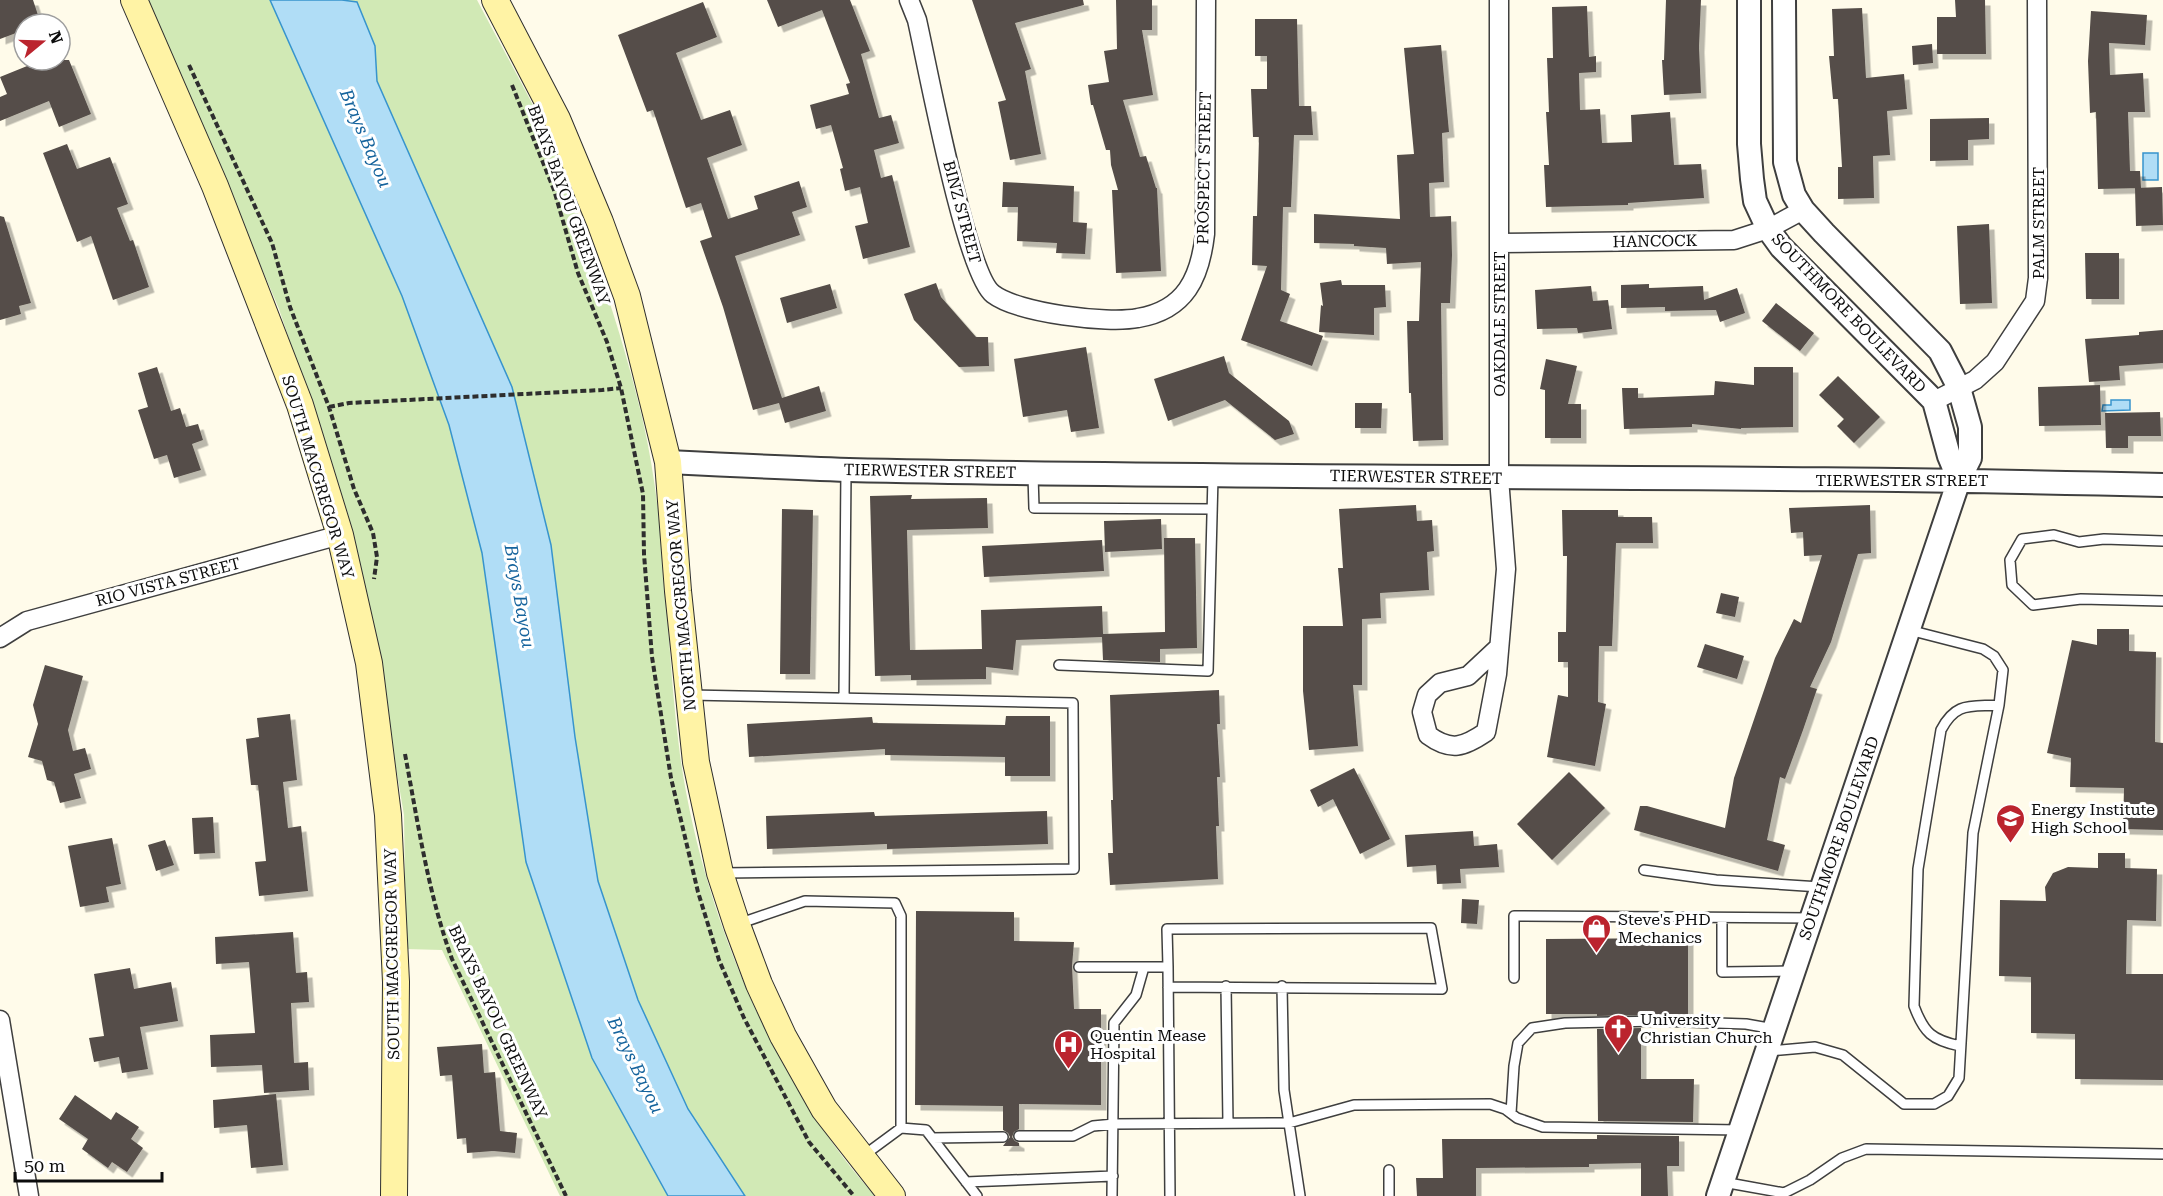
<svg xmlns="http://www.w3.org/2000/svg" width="2163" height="1196" font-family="'Roboto Serif',serif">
<defs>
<filter id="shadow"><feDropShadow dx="5.5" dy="5.5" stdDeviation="0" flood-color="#0004"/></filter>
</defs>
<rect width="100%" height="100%" fill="#fffbea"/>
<path fill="#d1e9b5" d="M148 0H477C499 42 522 83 543 125 554 148 562 173 571 197 600 268 624 342 642 417 668 528 665 643 680 755 701 907 772 1081 875 1196H560L442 950 406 949 404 815 371 620 348 515 279 309Z"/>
<path fill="#b0ddf6" stroke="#3794cd" stroke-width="1.5" d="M270 0H342L357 2 375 46 377 81 512 387 551 545 575 737 598 881 638 1000 688 1109 745 1196H668L592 1058 526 862 482 553 449 425 402 296Z
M2143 153H2158V180H2143Z
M2111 400H2130V410L2102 411 2103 405H2111Z"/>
<path fill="#544d48" filter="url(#shadow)" d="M0 0H33L41 24H24V30L0 39Z
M767 0H850L870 51 861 54 879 118 891 115 899 143 874 150 881 178 892 175 910 247 863 259 855 226 868 223 860 187 845 191 840 169 843 168 831 125 816 129 810 105 849 94 846 84 850 83 822 10 778 27Z
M972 0H1083L1084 5 1015 23 1031 69 1025 71 1041 154 1010 160 998 102 1006 100Z
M1116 0H1152V30H1142L1153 95 1123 100 1140 157 1146 156 1156 188H1157L1161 271 1116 273 1112 190H1118L1111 165 1110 150H1106L1093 105H1091L1088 85 1109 82 1104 51 1117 49Z
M1666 0H1701L1699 47 1701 93 1664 95 1662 60H1664Z
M1955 0H1985L1986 54H1937V17H1956Z
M703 2 717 37 676 53 701 120 730 110 742 145 707 158 728 219 758 209 754 196 799 181 807 207 792 212 800 235 735 256 782 398 819 386 826 411 785 423 779 403 753 410 723 307 700 241 712 237 701 203 686 208 653 110 647 112 618 35Z
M1587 6 1589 57 1596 56V72L1579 73 1580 110 1600 109 1602 143 1632 142 1631 115 1670 112 1674 165 1701 164 1704 198 1628 203V205L1546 207 1544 165H1549L1546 112H1549L1547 58H1553L1552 7Z
M1862 8 1866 78 1904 74 1907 109 1887 111 1890 155 1873 156 1874 198 1838 199V167H1842L1838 99H1833L1829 56H1834L1832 9Z
M2091 11 2147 15 2145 45 2109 43 2110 75 2143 73 2145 112H2128L2130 171H2140L2141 188 2098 189 2096 112 2090 113 2088 61Z
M1255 19H1297L1299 106H1311L1313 135H1294L1291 207H1283L1281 290 1290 294 1280 321 1323 336 1312 366 1241 340 1267 266 1252 265 1253 216H1257L1259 137H1253L1251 89H1267V56H1255Z
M1932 44 1933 63 1913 65 1912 46Z
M1441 45 1449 132 1442 133 1444 182 1429 183 1430 217 1451 216 1452 255 1450 303H1441L1443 440 1413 441 1411 393H1409L1407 321H1419L1421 262 1387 264 1386 248 1354 246V244L1314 243V214L1400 219 1397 155 1414 154 1404 48Z
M42 60H69L91 114 59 127 49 101 0 121V97L7 94 0 77Z
M1989 118V139L1968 140V160L1930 161V119Z
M67 144 77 169 110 157 128 204 117 208 130 241 133 240 149 287 113 300 91 236 77 242 43 153Z
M1003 182 1074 186 1073 222 1087 223 1085 254 1056 253 1057 243 1017 241 1018 207H1002Z
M2162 187 2163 225 2136 226 2135 188Z
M0 216 4 217 31 303 19 306 21 314 0 320Z
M1989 224 1992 303 1960 304 1957 226Z
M2085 253H2119V299H2086Z
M1341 280 1342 285H1385L1386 307 1374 308V335L1319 332 1321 305 1323 306 1320 283Z
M936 283 941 297 976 337H988L989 366 959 367 914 320 904 294Z
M830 284 837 308 787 323 780 298Z
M1649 284V288L1703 286 1704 300 1737 288 1745 313 1720 322 1716 310 1665 311V307L1621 308V285Z
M1591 286 1593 301 1608 300 1612 329 1578 333 1577 328 1537 329 1535 290Z
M1776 303 1814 333 1800 351 1762 321Z
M2163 330V363L2119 366 2120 380 2089 382 2085 339 2139 335V332Z
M1086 347 1099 428 1071 432 1067 410 1023 417 1014 359Z
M1224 356 1229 373 1289 421 1294 434 1275 440 1225 400 1168 421 1154 379Z
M1546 359 1577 366 1568 404H1581V438H1545V390L1540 389Z
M157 367 171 411 180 408 186 427 198 424 203 440 192 444 201 470 174 478 167 455 154 459 138 410 148 407 138 373Z
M1754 367H1793V427L1741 428V429L1692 424V427L1624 429 1622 388H1638V398L1714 395 1715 381 1754 385Z
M1838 376 1880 417 1854 443 1837 426 1844 419 1819 395Z
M2100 385 2101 425 2039 426 2038 387Z
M1355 403H1382L1381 428H1355Z
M2160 412 2161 436H2128V448H2106L2105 413Z
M912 495 911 499 987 498 988 528 907 530 910 650 982 649 981 610 1102 606 1103 634 1165 632 1164 538H1195L1197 648 1160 649V662L1103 660 1102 637 1016 640 1013 670 986 667V679L911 680V675L875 676 870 496Z
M1416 505 1417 521 1432 520 1434 551 1427 552 1429 590 1380 593 1381 618 1362 619V685H1353L1358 746 1309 750 1303 691V626H1343L1338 568H1343L1339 509Z
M1870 505 1871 553 1858 554 1831 642 1810 687 1817 689 1803 730 1785 779 1780 777 1767 840 1785 845 1778 871 1634 830 1640 806H1647L1725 828 1734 778 1775 658 1794 619 1801 623 1822 555 1804 556 1803 532 1791 533 1789 508Z
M782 509 813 510 810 674H780Z
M1562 510H1618V517H1652L1653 543H1616L1612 646H1599L1598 702 1606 704 1595 766 1547 757 1558 695 1568 697V662H1558V632H1566L1567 556H1563Z
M1161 519 1162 549 1105 552 1104 521Z
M1102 540 1104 571 984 577 982 546Z
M1721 593 1739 597 1735 617 1716 613Z
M2097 629H2129V651L2156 652 2155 742 2163 743V830L2123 829 2124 788 2070 787 2071 758 2047 753 2072 640 2097 645Z
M1705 644 1744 656 1737 679 1697 667Z
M45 665 83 676 68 730 73 751 85 748 91 769 74 774 81 798 60 803 54 782 47 780 42 761 28 757 38 724 33 705Z
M1219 690 1220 724H1217L1220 777H1217L1219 826H1216L1218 879 1110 885 1108 853H1113L1111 800H1113L1110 695Z
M290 714 297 780 283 782 288 828 301 826 308 891 259 896 255 862 266 861 258 785H251L246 739 259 737 257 718Z
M1006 716H1050V776H1005V757L885 755V749L749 757 747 724 872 717 873 723 1005 725Z
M1354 768 1390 839 1360 854 1333 799 1318 807 1310 790Z
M1569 772 1605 808 1552 860 1517 824Z
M1047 811 1048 844 887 849V844L767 849 766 816 874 812 875 816Z
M213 817 215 853 194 854 192 818Z
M1473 831 1474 846 1497 844 1499 867 1460 869 1461 883 1437 884 1436 865 1407 867 1405 835Z
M112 838 121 884 106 887 109 902 80 907 68 846Z
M165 840 174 865 156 871 148 845Z
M2098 853H2125V868L2157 869 2156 921 2127 920 2126 974H2163V1080L2075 1079V1034L2031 1033V977L1999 976 2000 900 2046 901 2045 887 2053 873 2068 867 2098 868Z
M1462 899 1479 900 1477 924 1461 923Z
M916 911 1014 912V941L1074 942 1072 966 1074 1009H1101V1105L1019 1104V1129L1014 1132 1012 1137 1015 1141 1019 1143V1146H1003L1010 1137 1008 1133 1003 1130V1106L915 1105Z
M293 932 296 973 307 972 309 1002 291 1003 294 1063 308 1062 309 1090 264 1093 262 1065 211 1067 210 1035 255 1033 249 962 216 964 215 937Z
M1688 938V1014L1597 1016V1014H1546V939Z
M130 968 134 989 171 982 178 1021 140 1027 148 1069 122 1073 119 1057 94 1062 89 1038 104 1036 94 974Z
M1641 1028V1079H1694L1693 1122 1598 1121 1597 1029Z
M482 1044 484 1073 495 1072 500 1131 517 1133 515 1153 493 1151 467 1153 466 1138 457 1139 452 1075 440 1076 437 1047Z
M276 1094 283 1165 251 1168 247 1125 214 1128 213 1100Z
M75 1095 111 1120 116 1112 139 1127 131 1139 143 1148 127 1172 112 1162 108 1168 82 1149 88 1139 59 1119Z
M1597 1135 1679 1136V1166H1667L1668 1196H1641V1163L1589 1164V1167L1476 1168V1196H1417L1416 1178H1443L1442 1139H1597Z"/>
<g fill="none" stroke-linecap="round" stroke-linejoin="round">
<defs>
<path id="service" d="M1033 475 1034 508 1212 509
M2163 541 2104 539 2079 542 2054 535 2022 539 2010 560 2012 585 2033 605 2081 599 2163 601
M1059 665 1208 671 1213 477
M690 695 1073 703 1074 869 723 873
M844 697 846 471
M1644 870 1716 880 1820 887
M1722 918V972L1792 971
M738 924 805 901 895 903 901 916V1128
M1079 967H1168L1170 1196
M1168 967 1167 929 1431 928 1442 989 1168 987
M1514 978V916L1812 918
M1226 986 1228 1123
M1282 986 1284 1090 1300 1196
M1960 1046C1932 1040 1924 1033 1914 1006L1918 869 1941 730C1956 701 1971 707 1999 705
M1769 1051 1815 1047 1843 1055 1904 1104H1934L1948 1096 1959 1078 1973 833 1999 705 2003 670 1994 656 1983 649 1909 630
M1511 1113 1514 1066 1518 1043 1532 1028 1565 1023 1658 1021 1746 1024 1774 1029
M1019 1136H1073L1093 1126 1114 1124 1289 1123 1354 1105 1490 1104 1505 1109 1517 1118 1543 1127 1740 1130
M932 1138 1003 1137
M863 1156 901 1128 926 1130 977 1196
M966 1182 1113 1176
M1723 1182 1784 1193 1810 1180 1842 1158 1866 1149 2163 1154
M1112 1196 1114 1023 1136 995 1144 967
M1389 1196V1170"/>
<path id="minor" d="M909 0 917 20C927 64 966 274 993 294 1018 313 1107 324 1138 318 1186 310 1200 277 1205 234L1206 0
M1500 243 1734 240 1768 229 1803 210
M1934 401 1975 380 1995 362 2035 301 2038 278 2037 0
M0 638 27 621 340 535
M1499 647 1468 676 1440 683 1427 695 1422 712 1428 735C1451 752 1464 747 1486 732L1497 674 1506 569 1499 478V0
M0 1020 29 1196"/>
<path id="tertiary" d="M1749 0V144L1752 179 1755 201 1768 229 1781 247 1934 401 1949 456 1959 480
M668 462C728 465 789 468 849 470 1287 480 1725 474 2163 485
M1718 1196 1959 480 1970 458V427L1959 388 1940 351 1824 233 1803 210 1794 195 1785 162 1784 0"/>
<path id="secondary" d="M134 0 215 186 300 405 340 535 369 663 388 815 396 982 394 1196
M495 0 557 119 600 222 627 296 668 462 678 591 696 762 720 873 737 925 759 984 783 1036 824 1109 892 1196"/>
</defs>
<use href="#service" stroke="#3f3f3f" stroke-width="12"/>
<use href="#minor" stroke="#3f3f3f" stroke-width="21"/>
<use href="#tertiary" stroke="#3f3f3f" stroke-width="26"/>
<use href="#secondary" stroke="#2e2e2e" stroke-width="28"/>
<path stroke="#2e2e2e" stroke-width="4" stroke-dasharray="6 3" stroke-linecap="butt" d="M189 65 272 243 290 307 329 407 354 489 373 533 377 557 374 579
M512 85 554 190 578 273 607 342 621 388 643 494 644 554 652 657 671 778 698 892 719 960 744 1018 809 1142 854 1196
M329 407 349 403 602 390 621 388
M405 754C418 823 428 893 452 959L566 1196"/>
<use href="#service" stroke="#fff" stroke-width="9"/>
<use href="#minor" stroke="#fff" stroke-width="18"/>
<use href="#tertiary" stroke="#fff" stroke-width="22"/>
<use href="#secondary" stroke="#fff3a5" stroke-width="26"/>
</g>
<defs>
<symbol id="school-pin" viewBox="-11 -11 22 30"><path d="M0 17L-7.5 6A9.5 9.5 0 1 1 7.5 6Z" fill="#bb242e" stroke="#fff"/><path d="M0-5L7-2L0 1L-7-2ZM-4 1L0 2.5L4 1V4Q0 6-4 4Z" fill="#fff"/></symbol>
<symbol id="shop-pin" viewBox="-11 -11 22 30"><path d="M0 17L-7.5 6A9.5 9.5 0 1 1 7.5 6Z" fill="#bb242e" stroke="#fff"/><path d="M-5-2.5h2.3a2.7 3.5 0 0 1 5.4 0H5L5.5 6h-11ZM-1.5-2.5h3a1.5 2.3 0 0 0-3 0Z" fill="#fff"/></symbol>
<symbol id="church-pin" viewBox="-11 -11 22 30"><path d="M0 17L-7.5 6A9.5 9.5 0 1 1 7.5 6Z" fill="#bb242e" stroke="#fff"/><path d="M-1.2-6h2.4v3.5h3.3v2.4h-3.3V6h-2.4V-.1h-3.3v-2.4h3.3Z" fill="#fff"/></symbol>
<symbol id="hospital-pin" viewBox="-11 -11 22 30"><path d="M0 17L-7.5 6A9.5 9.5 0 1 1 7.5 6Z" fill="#bb242e" stroke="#fff"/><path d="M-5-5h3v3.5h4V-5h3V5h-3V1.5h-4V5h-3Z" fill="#fff"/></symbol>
</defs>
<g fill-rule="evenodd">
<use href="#school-pin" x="1994" y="802" width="33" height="45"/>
<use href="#shop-pin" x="1580" y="912" width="33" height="45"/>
<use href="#church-pin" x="1602" y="1012" width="33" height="45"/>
<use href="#hospital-pin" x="1052" y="1028" width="33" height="45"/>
</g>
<g text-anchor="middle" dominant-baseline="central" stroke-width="6" stroke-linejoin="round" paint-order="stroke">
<g font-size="16" fill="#0c0c0c" stroke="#fff">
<text transform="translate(1204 168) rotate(-89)">PROSPECT STREET</text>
<text transform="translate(569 205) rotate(70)">BRAYS BAYOU GREENWAY</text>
<text transform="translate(962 212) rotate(75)">BINZ STREET</text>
<text transform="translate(2038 223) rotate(-90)">PALM STREET</text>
<text transform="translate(1655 241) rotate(-1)">HANCOCK</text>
<text transform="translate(1849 313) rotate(46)">SOUTHMORE BOULEVARD</text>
<text transform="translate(1499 324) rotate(-90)">OAKDALE STREET</text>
<text transform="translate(930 471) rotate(1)">TIERWESTER STREET</text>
<text transform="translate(318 477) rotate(73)">SOUTH MACGREGOR WAY</text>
<text transform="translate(1416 477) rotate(1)">TIERWESTER STREET</text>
<text x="1902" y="480">TIERWESTER STREET</text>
<text transform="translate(168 582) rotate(-15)">RIO VISTA STREET</text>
<text transform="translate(681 605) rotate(-95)">NORTH MACGREGOR WAY</text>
<text transform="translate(1839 838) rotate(-71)">SOUTHMORE BOULEVARD</text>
<text transform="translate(392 954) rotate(-91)">SOUTH MACGREGOR WAY</text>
<text transform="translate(498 1022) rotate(65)">BRAYS BAYOU GREENWAY</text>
</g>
<g font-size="16" fill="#0c0c0c" stroke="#fff" text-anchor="start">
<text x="2031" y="809">Energy Institute<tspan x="2031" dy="18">High School</tspan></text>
<text x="1618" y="919">Steve's PHD<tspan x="1618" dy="18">Mechanics</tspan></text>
<text x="1640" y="1019">University<tspan x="1640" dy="18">Christian Church</tspan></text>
<text x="1090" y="1035">Quentin Mease<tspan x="1090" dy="18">Hospital</tspan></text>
</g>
<g font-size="18" font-style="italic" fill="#16649d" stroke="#fff">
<text transform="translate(366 138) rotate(67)">Brays Bayou</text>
<text transform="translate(520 596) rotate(80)">Brays Bayou</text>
<text transform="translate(636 1065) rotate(64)">Brays Bayou</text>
</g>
</g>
<g transform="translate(42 42) rotate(71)"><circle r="28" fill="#ffffff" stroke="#9e9e9e" stroke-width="1.5"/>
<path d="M0-4.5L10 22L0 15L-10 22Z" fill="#bb242e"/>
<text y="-9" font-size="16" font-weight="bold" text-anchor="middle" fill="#0c0c0c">N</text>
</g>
<path d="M15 1172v9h147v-9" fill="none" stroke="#0c0c0c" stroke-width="3"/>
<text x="24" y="1172" font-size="18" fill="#0c0c0c" stroke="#ffffff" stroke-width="4.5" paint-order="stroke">50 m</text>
</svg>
